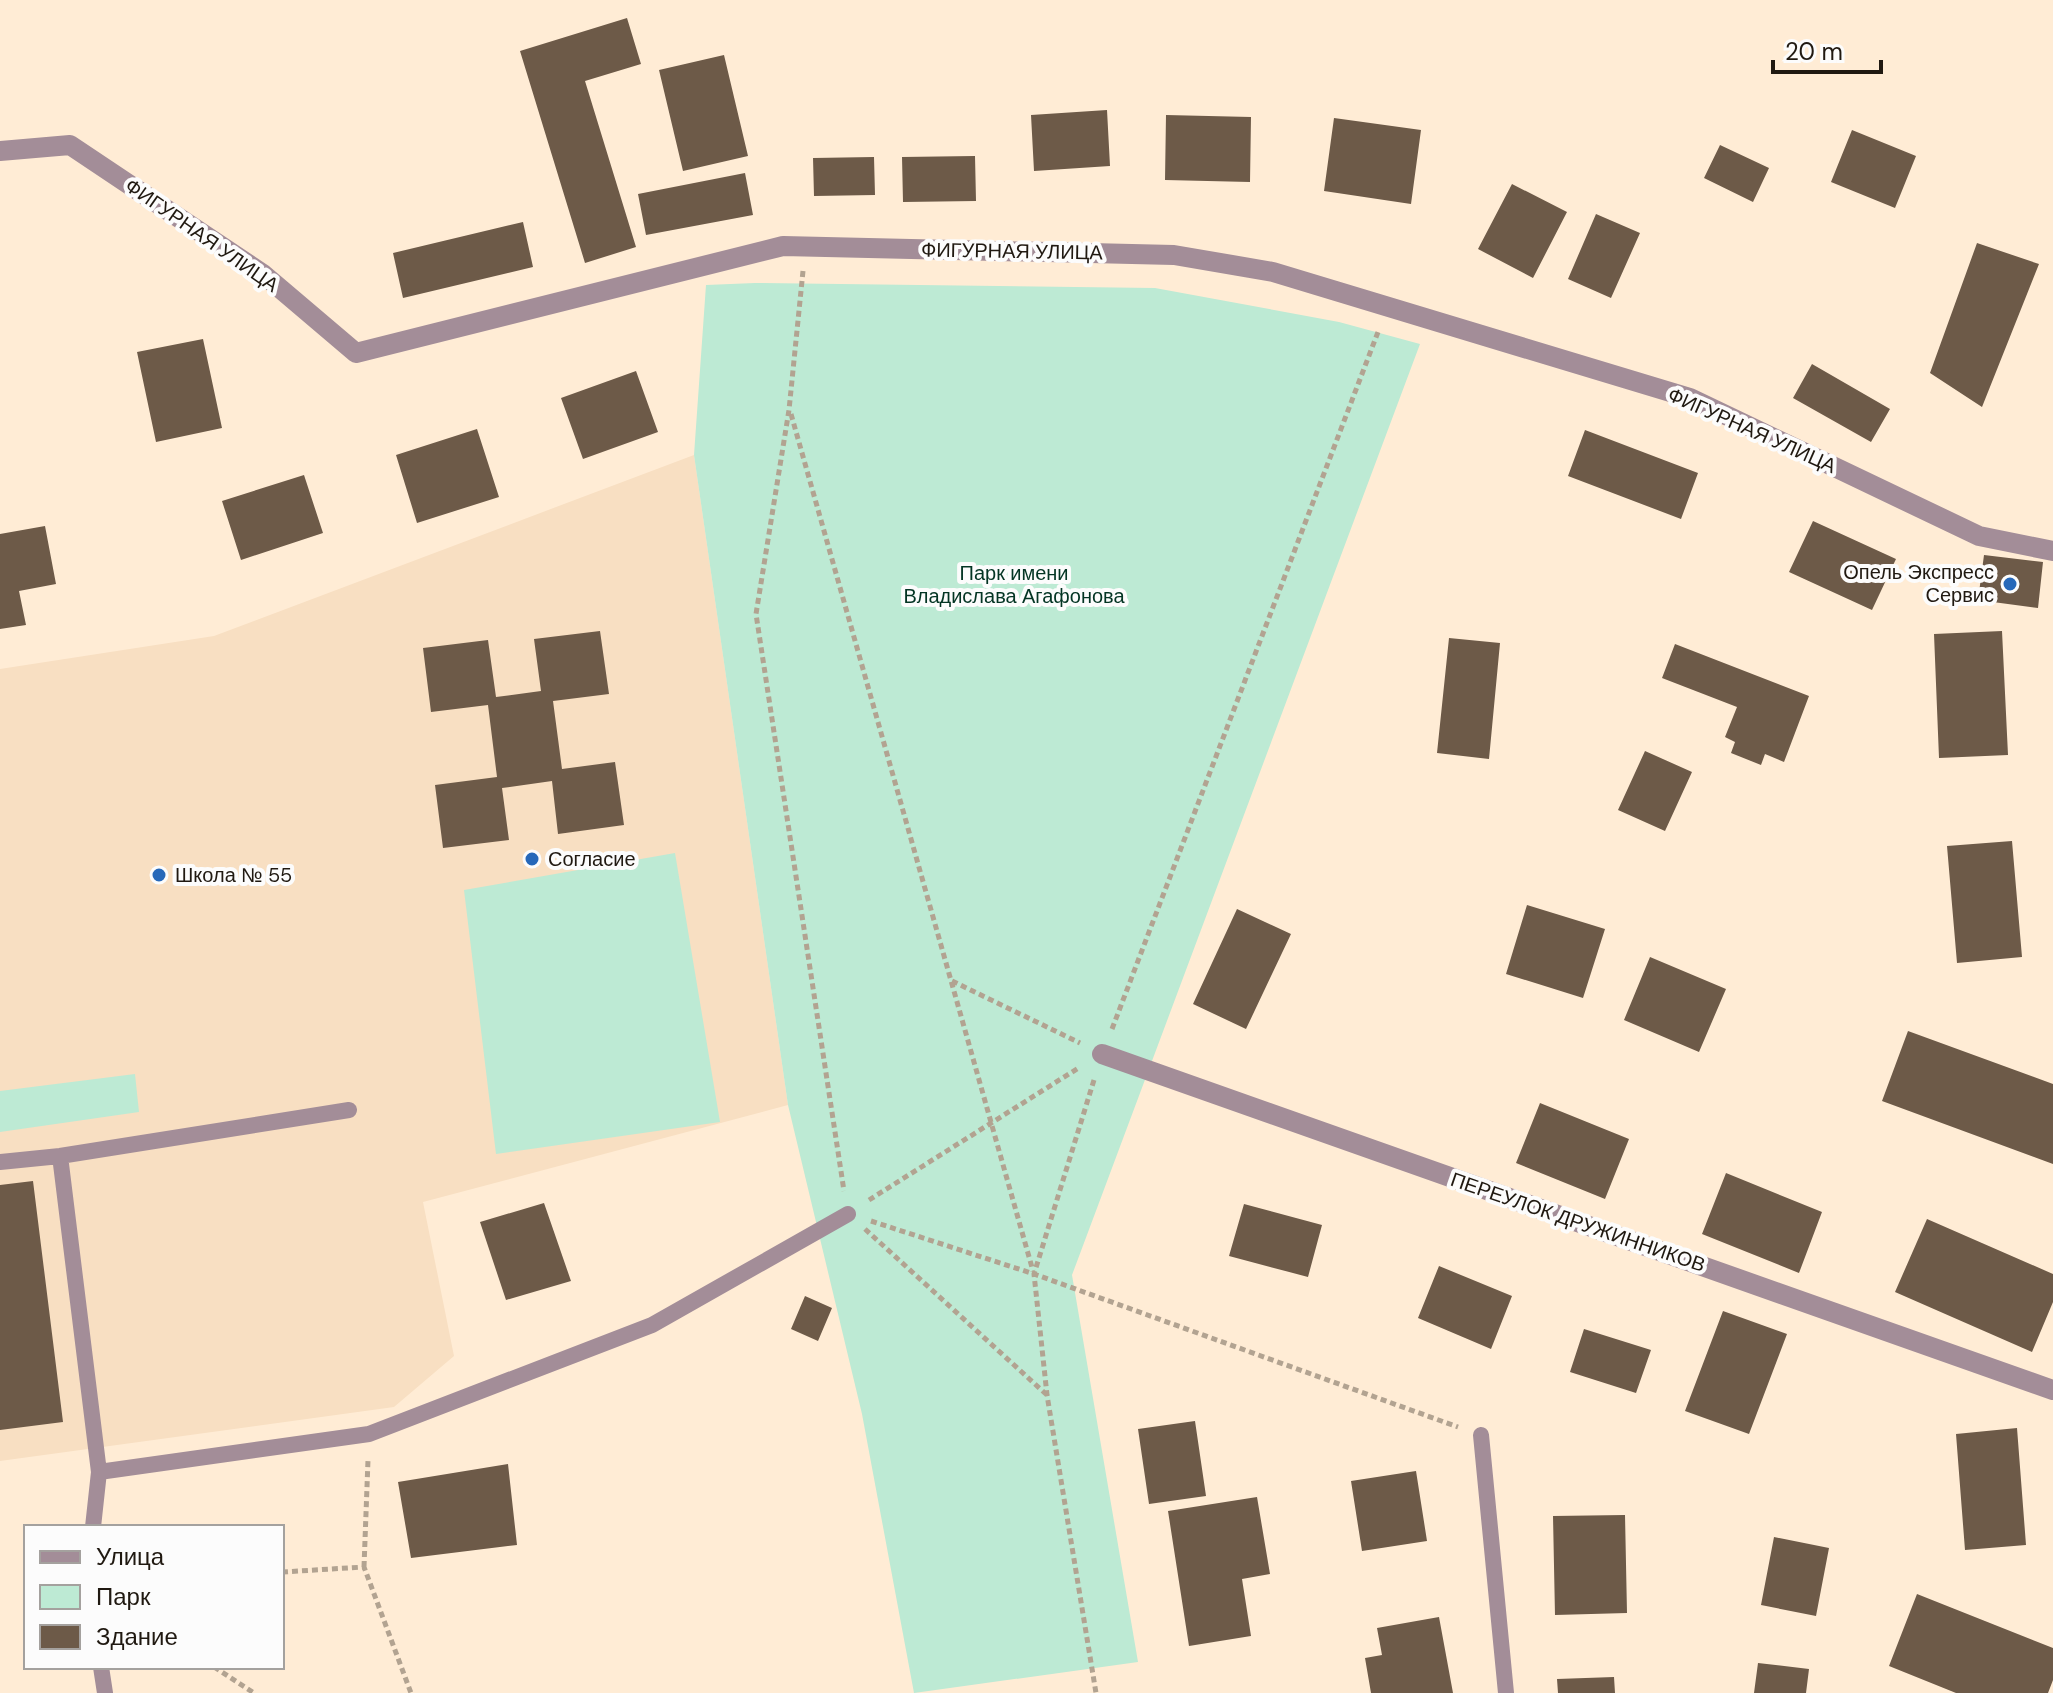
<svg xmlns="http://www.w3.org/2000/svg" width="2053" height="1693" font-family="'DM Sans',sans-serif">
<rect width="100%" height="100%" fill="#ffecd5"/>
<path fill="#f8dfc2" d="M694 455 788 1105 423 1202 454 1356 394 1407 0 1461V669L214 636Z"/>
<path fill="#bdead4" d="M755 283 1155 288 1339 322 1420 344 1072 1275 1138 1662 914 1693 862 1414 788 1105 694 455 706 285Z
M675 853 720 1122 496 1154 464 890Z
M135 1074 139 1112 0 1132V1091Z"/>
<path fill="#6d5a48" d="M627 18 641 64 585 81 636 247 585 263 520 51Z
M724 55 748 156 683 171 659 70Z
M1107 110 1110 166 1034 171 1031 115Z
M1166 115 1251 117 1250 182 1165 180Z
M1334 118 1421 130 1411 204 1324 191Z
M1852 130 1916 156 1895 208 1831 182Z
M1720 145 1769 168 1753 202 1704 178Z
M975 156 976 201 903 202 902 157Z
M874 157 875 195 814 196 813 158Z
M745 173 753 215 646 235 638 194Z
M1512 184 1567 212 1533 278 1478 249Z
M1596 214 1640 233 1611 298 1568 279Z
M523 222 533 267 403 298 393 253Z
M1977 243 2039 264 1982 407 1930 373Z
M203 339 222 428 156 442 137 352Z
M1812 364 1890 409 1871 442 1793 398Z
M636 371 658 432 583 459 561 398Z
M477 429 499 497 417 523 396 455Z
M1585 430 1698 473 1681 519 1568 476Z
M304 475 323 533 241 560 222 501Z
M1813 521 1896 559 1872 610 1789 572Z
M45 526 56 584 19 591 26 625 0 629V534Z
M1984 555 2043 562 2038 608 1978 600Z
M600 631 609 694 553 701 562 769 615 762 624 825 558 834 552 781 502 788 509 840 443 848 435 785 497 777 488 705 431 712 423 648 488 640 496 697 541 691 534 639Z
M2002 631 2008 755 1939 758 1934 634Z
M1449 638 1500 643 1489 759 1437 753Z
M1675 644 1809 696 1784 762 1765 754 1761 765 1731 753 1735 742 1725 737 1737 707 1662 678Z
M1645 751 1692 772 1665 831 1618 810Z
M2012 841 2022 957 1957 963 1947 846Z
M1527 905 1605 929 1583 998 1506 974Z
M1237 909 1291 934 1246 1029 1193 1004Z
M1650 957 1726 989 1699 1052 1624 1020Z
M1908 1031 2053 1084V1164L1882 1101Z
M1540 1103 1629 1139 1605 1199 1516 1163Z
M1726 1173 1822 1212 1799 1273 1702 1234Z
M33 1181 63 1422 0 1430V1185Z
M544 1203 571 1281 506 1300 480 1222Z
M1244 1204 1322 1225 1308 1277 1229 1256Z
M1927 1219 2053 1274V1302L2032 1352 1895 1292Z
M1439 1266 1512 1296 1491 1349 1418 1318Z
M805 1296 832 1308 818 1341 791 1329Z
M1723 1311 1787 1334 1749 1434 1685 1411Z
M1584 1329 1651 1350 1636 1393 1570 1372Z
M1195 1421 1206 1496 1149 1504 1138 1429Z
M2017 1428 2026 1545 1965 1550 1956 1434Z
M508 1464 517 1545 411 1558 398 1482Z
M1416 1471 1427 1541 1362 1551 1351 1481Z
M1257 1497 1270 1574 1242 1579 1251 1636 1189 1646 1168 1511Z
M1625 1515 1627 1613 1555 1615 1553 1516Z
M1774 1537 1829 1548 1816 1616 1761 1605Z
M1917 1594 2053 1648V1680L2048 1693H1956L1889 1666Z
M1439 1617 1453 1693H1371L1365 1658 1382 1655 1377 1628Z
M1758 1663 1809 1669 1806 1693H1754Z
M1614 1677 1615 1693H1558L1557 1679Z"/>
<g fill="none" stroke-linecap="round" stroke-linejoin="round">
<path stroke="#b2a391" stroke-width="5" stroke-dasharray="6 4" stroke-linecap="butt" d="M803 271 789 410 756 614 844 1191
M791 414 1033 1271
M952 981 1080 1043
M1112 1029 1378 332
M1094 1080 1034 1274 1047 1395 1096 1693
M869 1200 1080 1067
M871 1221 1034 1274 1458 1427
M865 1229 1047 1395
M364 1567 368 1460
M282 1572 364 1567 411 1693
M214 1667 254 1693"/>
<path stroke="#a38d98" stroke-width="16" d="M60 1156 99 1472 93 1527
M0 1162 60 1156 349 1110
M1481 1435 1506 1693
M99 1472 369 1434 652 1325 848 1214
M101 1667 105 1693"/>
<path stroke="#a38d98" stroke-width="20" d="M0 151 70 145 263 274 356 353 783 246 1174 255 1273 272 1690 398 1979 536 2053 551
M1102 1054 2053 1390"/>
</g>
<g fill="#2668b9" stroke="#fcfcfc" stroke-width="3">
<circle cx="2010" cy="584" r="8"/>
<circle cx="532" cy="859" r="8"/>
<circle cx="159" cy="875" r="8"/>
</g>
<g text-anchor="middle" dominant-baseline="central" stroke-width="8" stroke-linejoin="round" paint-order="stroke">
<g font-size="20" fill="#201911" stroke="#fcfcfc">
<text transform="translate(202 235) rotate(35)">ФИГУРНАЯ УЛИЦА</text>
<text transform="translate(1012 251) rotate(1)">ФИГУРНАЯ УЛИЦА</text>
<text transform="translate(1752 430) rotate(24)">ФИГУРНАЯ УЛИЦА</text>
<text transform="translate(1578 1222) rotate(19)">ПЕРЕУЛОК ДРУЖИННИКОВ</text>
</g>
<g font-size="20" fill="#201911" stroke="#fcfcfc" text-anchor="start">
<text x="1994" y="572" text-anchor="end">Опель Экспресс<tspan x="1994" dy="23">Сервис</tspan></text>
<text x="548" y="859">Согласие</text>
<text x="175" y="875">Школа № 55</text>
</g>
<g font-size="20" fill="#043524" stroke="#fcfcfc">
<text x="1014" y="573">Парк имени<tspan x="1014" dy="23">Владислава Агафонова</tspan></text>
</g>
</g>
<rect x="24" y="1525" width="260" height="144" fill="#fcfcfc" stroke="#a4a19e" stroke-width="2"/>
<rect x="40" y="1551" width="40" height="12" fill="#a38d98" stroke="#a4a19e" stroke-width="2"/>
<text x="96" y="1565" font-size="24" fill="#201911">Улица</text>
<rect x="40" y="1585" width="40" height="24" fill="#bdead4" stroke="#a4a19e" stroke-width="2"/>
<text x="96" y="1605" font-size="24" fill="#201911">Парк</text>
<rect x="40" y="1625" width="40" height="24" fill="#6d5a48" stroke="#a4a19e" stroke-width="2"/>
<text x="96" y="1645" font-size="24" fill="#201911">Здание</text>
<path d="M1773 60v12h108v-12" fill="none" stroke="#201911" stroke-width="4"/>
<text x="1785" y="60" font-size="24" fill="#201911" stroke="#fcfcfc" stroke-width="6" paint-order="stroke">20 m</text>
</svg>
